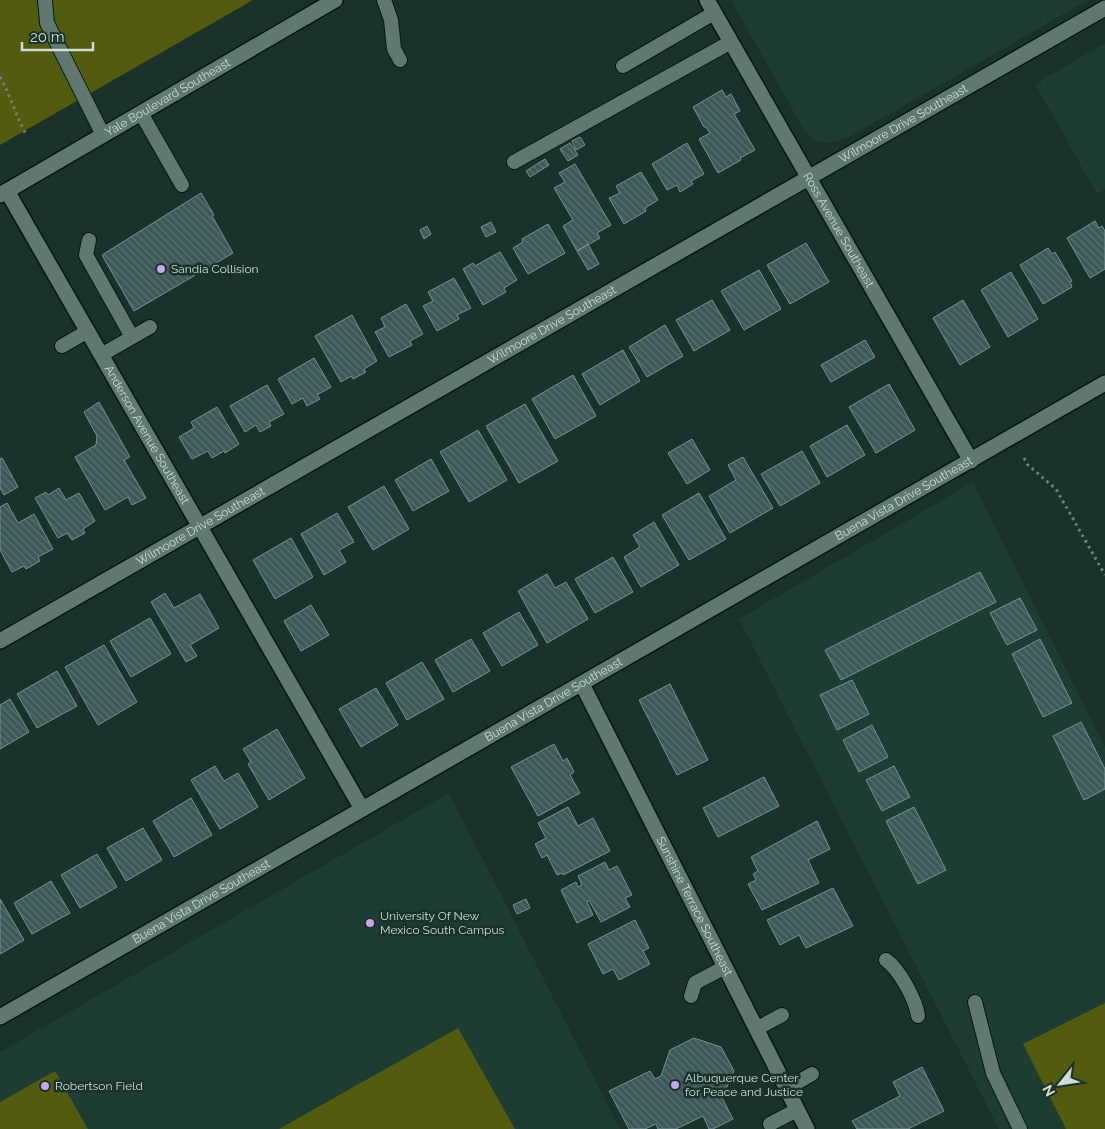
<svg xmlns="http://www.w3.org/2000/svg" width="1105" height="1129" font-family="Raleway,sans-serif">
<defs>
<pattern id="building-back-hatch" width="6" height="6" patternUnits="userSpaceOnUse" patternTransform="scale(1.25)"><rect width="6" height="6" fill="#3d5858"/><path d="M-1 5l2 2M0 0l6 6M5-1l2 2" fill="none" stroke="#586f6f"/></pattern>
</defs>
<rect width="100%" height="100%" fill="#1b322a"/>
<path fill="#1d3c32" d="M731 0H1088L851 136 832 143 815 141 803 128Z
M1105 43V189L1097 194 1035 84Z
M973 482 1105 747V1129H999L739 619Z
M449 793 620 1129H0V1052Z"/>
<path fill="#525b0e" d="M0 0H253L0 145Z
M1105 1003V1129H1066L1023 1044Z
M458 1028 515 1129H279Z
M55 1071 88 1129H0V1102Z"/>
<path fill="url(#building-back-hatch)" stroke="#769293" d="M722 90 726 97 731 94 740 111 734 114 755 150 740 158 741 160 718 173 699 139 710 133 706 127H704L693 107Z
M580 137 585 145 576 150 572 141Z
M570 143 578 155 568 161 560 149Z
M687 143 704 174 691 181 693 184 680 192 677 185 667 190 652 164Z
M545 159 549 165 530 177 526 171Z
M575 164 611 225 597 233 600 238 577 251 563 226 573 220 554 188 565 182 559 173Z
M641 172 658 200 645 208 646 211 624 224 609 198 620 193 616 186Z
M201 193 214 215 212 216 233 253 134 311 102 255Z
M1095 221 1099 228 1102 226 1105 231V269L1090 278 1067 238Z
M491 222 496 232 486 237 481 227Z
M548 224 565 253 528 274 513 248 523 242 522 239Z
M427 226 431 234 424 239 420 230Z
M806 243 829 282 790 304 767 265Z
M588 244 599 264 588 270 577 251Z
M1048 248 1052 254 1055 252 1072 281 1070 282 1072 287 1043 304 1020 265Z
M500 252 517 280 504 288 506 292 483 305 463 269 473 263 475 266Z
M759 270 781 309 744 330 721 291Z
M1011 272 1038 319 1008 337 981 290Z
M454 278 471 308 457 315 459 319 437 331 423 306 433 301 428 292Z
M712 300 730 330 694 351 676 320Z
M963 300 990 347 960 365 933 318Z
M406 304 423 334 410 341 412 345 389 357 375 332 385 327 381 318Z
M352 315 377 361 364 369 366 372 353 379 351 376 341 382 315 336Z
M665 325 683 356 647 377 629 347Z
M865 340 875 357 831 382 821 365Z
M623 350 640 381 600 405 582 374Z
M314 358 331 387 317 395 320 399 307 406 303 398 292 404 278 379Z
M573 375 596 416 555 439 532 399Z
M889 384 915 430 876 453 849 407Z
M267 385 284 414 269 422 271 426 260 432 256 425 245 432 230 406Z
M99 402 130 457 124 460 146 498 132 505 128 497 105 510 75 457 96 445 97 436 84 412Z
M525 404 558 461 519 483 486 426Z
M217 407 239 444 225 453 224 451 212 458 208 451 192 459 179 437 194 428 191 422Z
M847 425 865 455 827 477 810 446Z
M478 430 507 480 469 502 440 452Z
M692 439 710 470 687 484 668 453Z
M802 451 820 483 780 506 761 474Z
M743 457 773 508 730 533 709 496 736 480 728 465Z
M2 458 18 487 4 495 0 488V459Z
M431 459 449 491 413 511 395 480Z
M384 486 409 529 373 550 348 507Z
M59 488 66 500 79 493 95 521 83 529 85 533 72 540 67 533 58 538 35 498 46 492 48 495Z
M699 493 726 539 689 560 662 515Z
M7 503 18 523 34 514 53 549 38 557 40 561 26 569 24 566 12 572 0 550V507Z
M337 513 354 542 339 550 346 562 324 575 301 534Z
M654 522 679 565 641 587 624 557 640 547 633 535Z
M291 538 313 577 275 599 253 560Z
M613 557 633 592 595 613 575 579Z
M980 572 996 602 841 680 825 650Z
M547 574 555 588 566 582 588 619 547 643 518 591Z
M165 593 174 608 200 594 219 628 190 645 197 656 186 662 151 602Z
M1020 598 1037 630 1007 645 990 613Z
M311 605 329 635 301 651 284 621Z
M519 612 538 645 502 666 483 633Z
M150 618 171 654 131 677 110 641Z
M471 639 490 671 453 692 435 660Z
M1040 639 1072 703 1043 717 1012 654Z
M104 645 137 702 98 725 65 667Z
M422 662 444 699 407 720 386 683Z
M57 671 77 706 37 728 17 694Z
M852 680 869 714 837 730 820 695Z
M670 684 708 760 677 775 639 700Z
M376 688 398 725 361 747 339 709Z
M10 699 29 732 0 749V705Z
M1081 722 1105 769V789L1084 800 1053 736Z
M872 725 888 757 859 772 843 740Z
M277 729 305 778 269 800 248 764 251 762 243 749Z
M554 744 563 761 567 758 574 772 570 775 580 793 538 816 511 767Z
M215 766 224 781 238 773 258 807 220 829 191 780Z
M894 766 910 797 882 811 866 780Z
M764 777 779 806 718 837 703 808Z
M191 798 212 835 174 857 153 821Z
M568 807 578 826 593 818 610 851 563 875 562 873 557 875 547 855 542 858 535 844 546 838 538 823Z
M914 807 946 870 918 884 886 821Z
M817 821 830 849 808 860 819 883 762 910 748 884 756 880 753 874 758 871 751 857Z
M143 828 162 860 126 881 107 848Z
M97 854 117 887 80 908 61 875Z
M605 862 609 870 617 866 632 895 625 898 630 907 601 922 589 900 587 902 593 915 577 923 561 890 576 882 578 887 582 885 578 876Z
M51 881 70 913 32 934 14 903Z
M833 888 853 926 806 948 799 935 780 945 767 920Z
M0 899 24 940 0 954Z
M526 899 530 908 517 914 513 905Z
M635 920 649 948 643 951 650 964 619 980 613 969 603 974 588 944Z
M694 1038 721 1047 734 1071 722 1098 733 1119 713 1129H709L703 1116 676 1129H658L656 1124 645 1129H629L609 1091 650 1071 655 1079 661 1076 670 1050Z
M922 1067 944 1111 908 1129H857L852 1121 900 1096 893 1082Z"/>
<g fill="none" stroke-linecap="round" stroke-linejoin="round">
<defs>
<path id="service" d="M45 0 47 23 103 135
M384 0 391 20 394 49 400 60
M623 66 714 13
M141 113 182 185
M514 162 731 42
M89 240 86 255 132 337
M62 346 88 331
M101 355 150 327
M886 960C899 969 916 1000 918 1016
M691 996 695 983 725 967
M975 1002 993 1073 1020 1129
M756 1029 782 1015
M786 1089 812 1074
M770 1124 797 1110"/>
<g id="minor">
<path id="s1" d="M707 0 971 461"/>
<path id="s2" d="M7 191 362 809"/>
<path id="s3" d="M0 641 1105 8"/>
<path id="s4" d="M582 684 807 1129"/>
</g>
<g id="tertiary">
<path id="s5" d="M0 1017 1105 383"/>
</g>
<g id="secondary">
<path id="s6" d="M0 195 335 0"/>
</g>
</defs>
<use href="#service" stroke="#041913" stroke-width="16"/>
<use href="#minor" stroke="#041913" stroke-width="18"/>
<use href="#tertiary" stroke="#041913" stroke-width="18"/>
<use href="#secondary" stroke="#041913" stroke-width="18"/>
<path stroke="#70827c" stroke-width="3" stroke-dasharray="2.5 4" stroke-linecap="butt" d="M0 77C11 96 16 117 27 136
M1024 458 1028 465 1056 489 1105 575"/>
<use href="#service" stroke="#60786f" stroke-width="14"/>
<use href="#minor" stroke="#60786f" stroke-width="15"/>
<use href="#tertiary" stroke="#60786f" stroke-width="15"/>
<use href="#secondary" stroke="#60786f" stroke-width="15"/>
</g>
<g fill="#c9a5ee" stroke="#1b322a" stroke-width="2">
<circle cx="161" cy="269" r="5"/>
<circle cx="370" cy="923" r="5"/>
<circle cx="675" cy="1085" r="5"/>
<circle cx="45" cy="1086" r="5"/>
</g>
<g text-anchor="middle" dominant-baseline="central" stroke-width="5" stroke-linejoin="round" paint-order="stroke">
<g font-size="12" fill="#cfdcd7" stroke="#1b322a">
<text stroke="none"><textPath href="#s6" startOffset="194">Yale Boulevard Southeast</textPath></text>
<text stroke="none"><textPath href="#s3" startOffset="1041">Wilmoore Drive Southeast</textPath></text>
<text stroke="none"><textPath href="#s1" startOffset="265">Ross Avenue Southeast</textPath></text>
<text stroke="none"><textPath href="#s3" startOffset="636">Wilmoore Drive Southeast</textPath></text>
<text stroke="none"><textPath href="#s2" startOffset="281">Anderson Avenue Southeast</textPath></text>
<text stroke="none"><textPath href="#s5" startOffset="1042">Buena Vista Drive Southeast</textPath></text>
<text stroke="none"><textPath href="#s3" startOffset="231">Wilmoore Drive Southeast</textPath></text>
<text stroke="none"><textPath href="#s5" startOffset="638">Buena Vista Drive Southeast</textPath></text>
<text stroke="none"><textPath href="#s5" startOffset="232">Buena Vista Drive Southeast</textPath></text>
<text stroke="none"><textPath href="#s4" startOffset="249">Sunshine Terrace Southeast</textPath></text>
</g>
<g font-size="12" fill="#cfdcd7" stroke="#1b322a" text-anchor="start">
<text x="171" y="269">Sandia Collision</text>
<text x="380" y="916">University Of New<tspan x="380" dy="14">Mexico South Campus</tspan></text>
<text x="685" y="1078">Albuquerque Center<tspan x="685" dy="14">for Peace and Justice</tspan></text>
<text x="55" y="1086">Robertson Field</text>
</g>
</g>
<g transform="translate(1060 1084) rotate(240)" stroke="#1b322a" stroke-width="4" paint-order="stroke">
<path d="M0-4L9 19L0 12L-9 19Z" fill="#cfdcd7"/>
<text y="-8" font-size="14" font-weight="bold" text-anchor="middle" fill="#cfdcd7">N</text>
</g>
<path d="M22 42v8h71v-8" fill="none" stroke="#cfdcd7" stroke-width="2.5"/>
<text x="30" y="42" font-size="15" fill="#cfdcd7" stroke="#1b322a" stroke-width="4" paint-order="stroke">20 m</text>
</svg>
